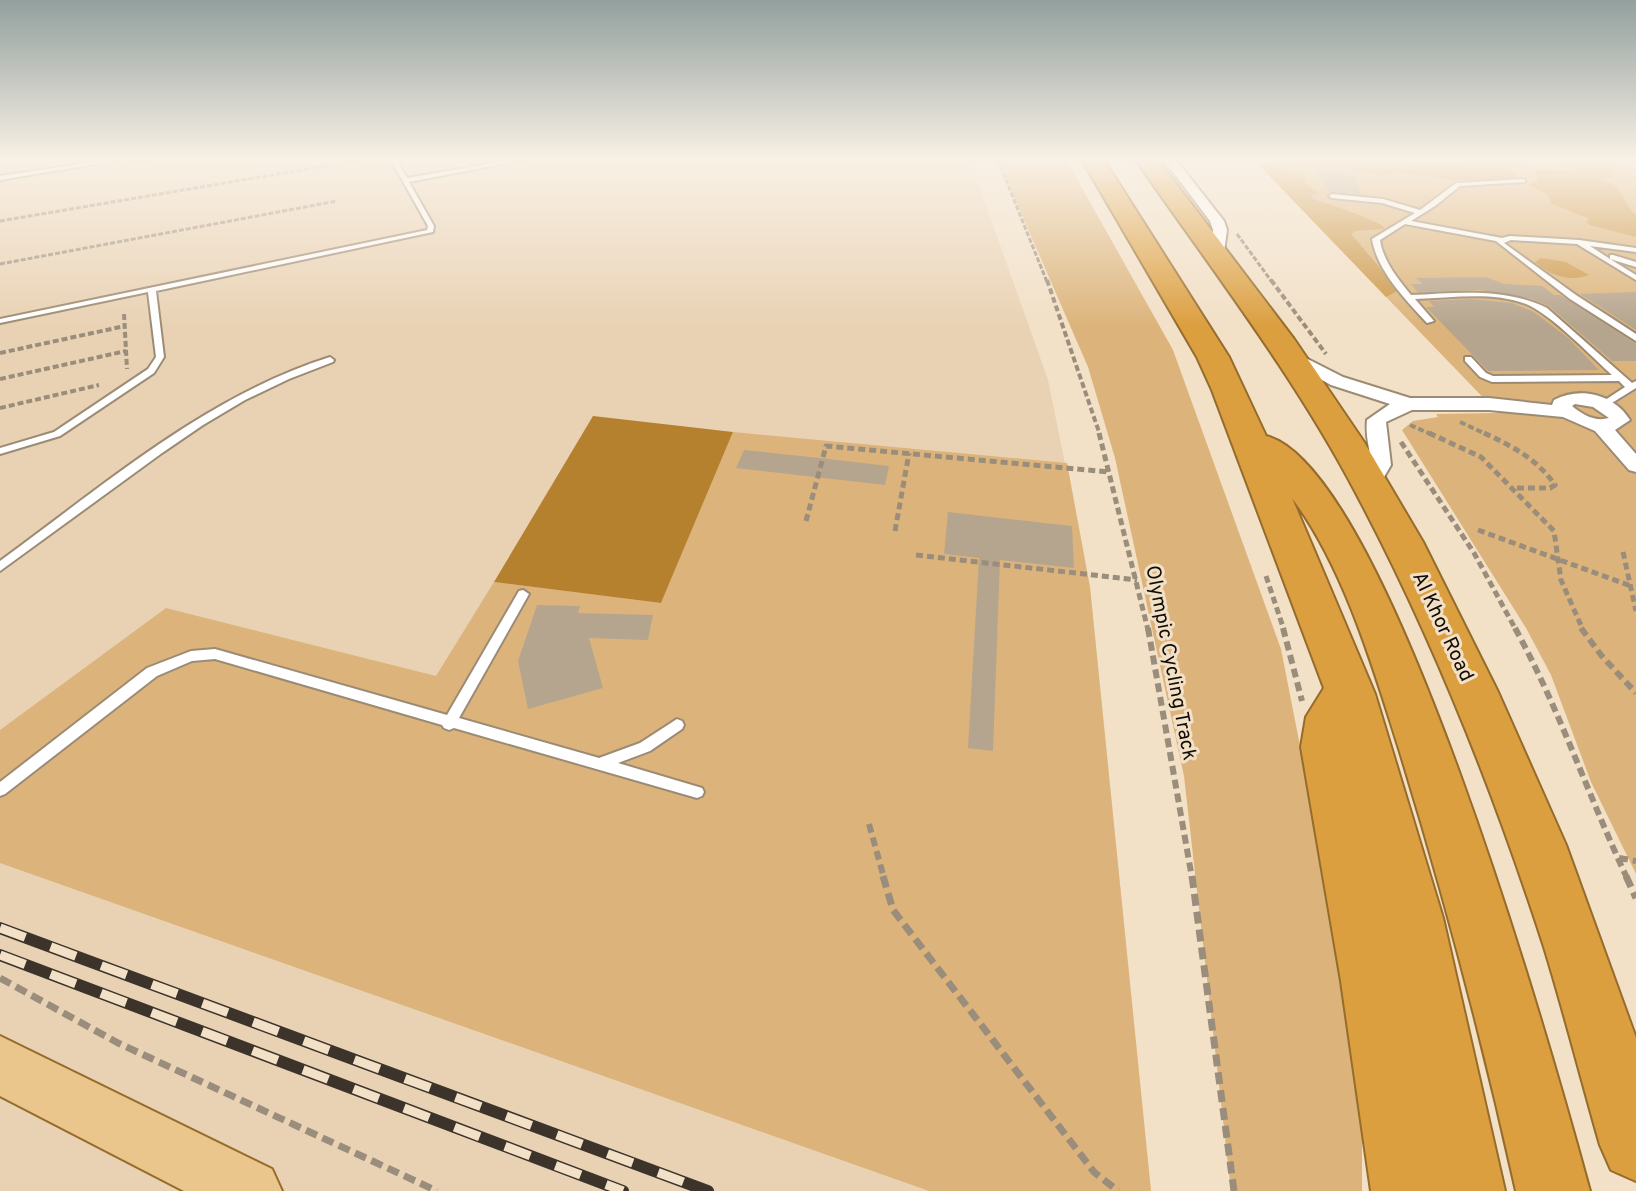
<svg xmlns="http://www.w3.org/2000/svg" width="1636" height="1191" font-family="Overpass,sans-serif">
<rect width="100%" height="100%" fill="#f2e0c7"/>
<path fill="#e9d2b4" d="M0 160H970L1048 380 1090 587 1151 1191H0Z"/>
<path fill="#dcb47b" d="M998 160H1065L1068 163 1173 350 1281 649 1362 1061V1191H1231L1184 776 1115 458 1088 367Z
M1254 160H1636V874L1591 782 1551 675 1526 628 1402 430 1413 421 1438 417 1436 414 1498 413Z
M733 432 1067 463 1090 587 1151 1191H929L0 863V730L166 608 436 676 494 582 661 603Z"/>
<path fill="#cc9747" d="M1273 160H1385L1420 163 1517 160 1525 164 1506 166 1516 175 1515 179 1452 180 1396 172 1384 176 1327 164H1313L1311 168Z
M1554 160H1615L1616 164 1609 169 1613 176 1599 180C1603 181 1608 182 1612 184 1622 188 1626 207 1636 215V237L1590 225 1586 222 1590 219 1552 204 1548 195 1529 185 1538 179 1535 169 1581 172Z
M1257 163 1305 174V182L1318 193 1311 195 1313 199C1326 203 1378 220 1385 228L1382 229 1355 231 1351 234 1399 290 1386 297Z
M1541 258 1566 262 1589 275C1569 282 1551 276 1535 262Z"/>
<path fill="#b5812f" d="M593 416 733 432 661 603 494 582Z"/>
<path fill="#b6a58e" d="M1316 171 1355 175 1360 194 1330 192Z
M1486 277 1504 284 1542 286 1554 295H1560L1636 344V361H1612L1549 306 1532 299 1480 290 1418 292 1411 284H1423L1416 278Z
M1636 292V330L1580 294Z
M1471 299 1512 303 1534 312 1568 338 1599 370 1488 371 1426 307H1434L1429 301Z
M744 450 820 458 889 466 885 485 736 468Z
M948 512 1072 526 1074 568 1000 560 993 751 968 748 979 558 944 554Z
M537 605 580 606 578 613 653 615 648 640 589 638 603 688 528 709 518 661Z"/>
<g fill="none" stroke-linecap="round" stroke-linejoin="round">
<defs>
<path id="lane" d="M107 160H119L0 180V176Z
M391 160H397L407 178 512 160H523L409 182 434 226 433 232 156 291 164 357 154 373 60 436 0 454V448L54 432 148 369 156 357 148 292 0 323V319L427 230 428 226Z
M1523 179 1525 180V182L1460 186 1435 206 1411 221 1502 238 1510 236 1579 240 1636 248V252L1590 246 1610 259V255H1613L1636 262V267L1610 259 1636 275V280L1577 244 1511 240 1504 243 1576 295 1636 334V341L1570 299 1496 241 1405 224 1380 240C1383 261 1398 279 1411 295 1457 293 1504 287 1547 308L1632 383 1636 381V388L1607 406 1604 407 1599 404 1625 387 1619 381 1492 382 1480 377 1465 361V357H1471L1486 373 1493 376 1612 375C1591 356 1551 314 1526 304 1492 291 1451 298 1415 299L1434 321 1427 323C1406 300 1377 271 1372 239L1415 213 1382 203 1332 198 1329 196 1332 194 1383 199 1420 210 1456 183Z
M330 357 334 360 333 362 289 379 245 400 203 425 162 453 0 571V561C103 486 206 396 330 357Z
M523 590 529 594 459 718 599 758 640 743 677 719 682 721 684 725 682 729 650 751 618 763 702 788 704 792 702 796 697 798 454 728 449 730 444 728 442 725 215 659 192 661 157 676 5 794 0 796V782L147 668 191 651 215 649 447 715 519 591Z"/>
<path id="street" d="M1164 160H1176L1224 221 1227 230 1223 259H1213L1211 256 1213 230 1210 221Z
M1288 349 1343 377 1410 398H1489L1552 405 1554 400C1580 386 1614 394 1630 420L1615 430 1636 454V472L1629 470 1595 431 1563 417 1489 410H1412L1386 422 1391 465 1377 489H1363L1360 484C1379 456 1364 449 1367 420L1390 404 1331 385 1282 358 1279 354ZM1575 404 1593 407 1609 418C1595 422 1583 415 1572 406Z"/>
<path id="primary" d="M0 1036 272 1169 282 1191H184L0 1096Z"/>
<path id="highway" d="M1082 160H1104L1229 357 1266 436C1389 467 1555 1063 1590 1191H1516C1483 1042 1444 895 1399 749 1373 667 1344 567 1292 498L1375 694 1443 918 1505 1191H1371L1341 981 1301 747 1306 717 1324 688 1212 390 1197 357Z
M1136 160H1158L1294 339 1364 442 1423 542 1498 692 1566 845 1636 1038V1181L1611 1170 1600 1145C1581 1079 1564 1012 1544 947 1494 792 1433 638 1356 493 1294 375 1212 270 1136 160Z"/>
</defs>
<use href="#lane" stroke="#9c8b74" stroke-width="4"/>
<use href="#street" stroke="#9c8b74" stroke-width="4"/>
<use href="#primary" stroke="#956c2b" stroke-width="4"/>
<use href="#highway" stroke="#956c2b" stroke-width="4"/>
<path stroke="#9b8d7b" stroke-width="3" stroke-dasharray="5 2" stroke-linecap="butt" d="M998 160 1047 282
M126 164 153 160
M0 221 361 160
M1237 234 1272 282
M0 264 337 201"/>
<path stroke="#9b8d7b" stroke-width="4" stroke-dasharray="6 3" stroke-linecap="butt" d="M1047 280 1100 435
M1271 280 1326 354
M124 314 127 369
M0 353 125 326
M0 379 126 351
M0 408 99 385
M1460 422 1488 435
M1410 425 1433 435"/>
<path stroke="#9b8d7b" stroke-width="5" stroke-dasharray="7 4" stroke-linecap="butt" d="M1099 433 1148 630
M1429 433 1481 457 1554 531 1561 580 1583 630
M1484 433C1512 446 1537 459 1555 485L1550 488H1515
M1401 442 1474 553 1516 630
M806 521 826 446 1109 472
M1478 530 1631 586
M895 531 909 453
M1623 552 1636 611
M916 555 1137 580
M1266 576 1284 630"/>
<path stroke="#9b8d7b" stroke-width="6" stroke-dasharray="9 5" stroke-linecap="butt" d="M1148 628 1192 878
M1283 628 1302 701
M1515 628C1559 708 1588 795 1627 878
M1581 628 1601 655 1636 693
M869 824 884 878
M1619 858 1636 861"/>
<path stroke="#9b8d7b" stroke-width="7" stroke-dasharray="12 6" stroke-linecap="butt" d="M883 876 893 910 1094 1172 1118 1191
M1192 876 1234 1191
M1626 876 1636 898
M0 978 118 1043 437 1191"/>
<use href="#lane" fill="#fff" fill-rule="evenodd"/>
<use href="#street" fill="#fff" fill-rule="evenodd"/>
<use href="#primary" fill="#eac58c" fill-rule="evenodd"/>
<use href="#highway" fill="#dc9f40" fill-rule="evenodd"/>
<defs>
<path id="rail" d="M0 928 708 1191
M0 955 623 1191"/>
</defs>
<use href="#rail" stroke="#3c342a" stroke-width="12"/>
<use href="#rail" stroke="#f2e0c7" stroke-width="9" stroke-dasharray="27" stroke-linecap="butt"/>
</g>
<linearGradient id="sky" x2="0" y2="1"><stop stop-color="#93a09e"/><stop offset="0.49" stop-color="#f9f1e6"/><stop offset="1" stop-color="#f9f1e6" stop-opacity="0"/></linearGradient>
<rect width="1636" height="326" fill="url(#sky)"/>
<g text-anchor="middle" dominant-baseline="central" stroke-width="6" stroke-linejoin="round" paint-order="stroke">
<g font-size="20" fill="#120c05" stroke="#f2e0c7">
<text transform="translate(1442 627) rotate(65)">Al Khor Road</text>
<text transform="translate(1170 663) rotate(79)">Olympic Cycling Track</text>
</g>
</g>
</svg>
